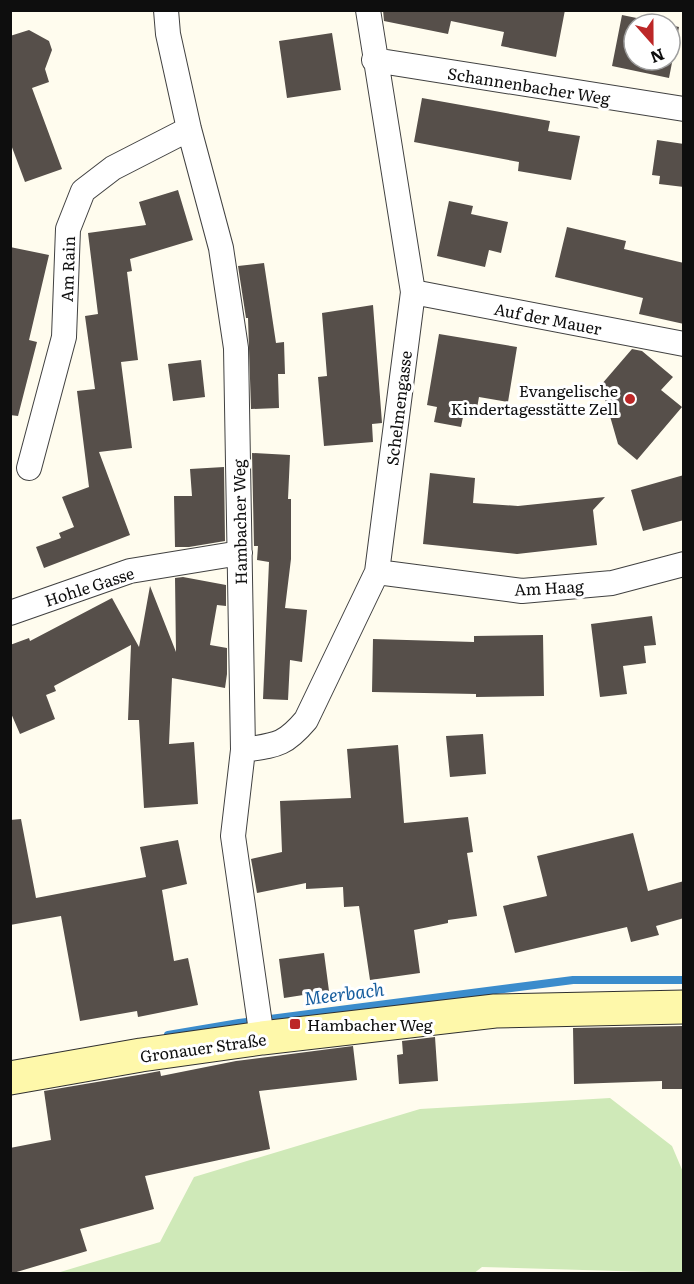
<svg xmlns="http://www.w3.org/2000/svg" width="694" height="1284" font-family="Literata,serif">
<rect width="100%" height="100%" fill="#fffcee"/>
<path fill="#cfe9b8" d="M610 1098 672 1146 683 1172V1273L482 1267 473 1274 57 1273 160 1242 194 1177 420 1109Z"/>
<g fill="none" stroke-linecap="round" stroke-linejoin="round">
<path stroke="#3b8ccc" stroke-width="8" d="M168 1035 239 1023 573 980H684"/>
</g>
<path fill="#564f4a" d="M383 10H565L556 57 501 46 504 32 451 21 448 34 384 21Z
M622 15 666 24H634V60H670V25L679 27 669 78 612 66Z
M29 30 49 41 52 50 45 69 49 82 32 88 62 169 25 182 10 142V36Z
M332 33 341 90 287 98 279 41Z
M422 98 550 121 548 131 580 136 571 180 518 171 519 162 414 142Z
M657 140 684 144V187L659 184 660 176 652 175Z
M178 190 193 240 130 259 132 271 127 272 138 360 121 362 132 448 99 452 130 535 44 568 36 547 61 538 59 533 74 527 62 497 89 487 77 391 95 389 85 316 98 314 88 233 146 225 139 202Z
M449 201 473 206 471 214 508 222 501 253 489 250 485 267 437 256Z
M567 227 626 241 624 249 684 263V324L639 314 643 298 555 277Z
M10 247 49 255 29 340 37 342 18 416 10 415Z
M264 263 276 343 284 342 285 374H278L279 408 251 409 248 318H246L238 266Z
M373 305 382 423 372 424 373 442 324 446 318 377 327 376 322 313Z
M439 334 517 347 508 402 479 397 476 414 464 412 461 427 434 422 437 407 427 405Z
M632 349 642 351 673 377 661 390 682 407 637 460 618 444 601 385Z
M201 360 205 397 173 401 168 364Z
M252 453 290 455 288 499H291V559L285 608 307 610 302 662 290 660 288 700 263 699 269 562 257 560 258 546H254Z
M224 467 225 541 189 547H175L174 496H192L190 469Z
M430 473 475 478 473 503 518 506 605 497 593 510 597 545 517 554 423 544Z
M684 475V520L643 531 631 490Z
M183 577 226 585V606L217 605 210 645 227 648V674L225 688 172 678 169 744 194 742 198 804 144 808 139 720H128L131 645 54 686 56 691 46 695 55 719 20 734 10 711V645L29 638 30 641 112 598 139 647 150 586 176 652 175 578Z
M652 616 656 645 644 646 646 663 623 666 627 694 600 697 591 624Z
M543 635 544 696 476 697V694L372 692 373 639 474 642V636Z
M483 734 486 774 450 777 446 736Z
M398 745 404 823 468 817 473 852 467 853 477 916 448 920V923L414 930 420 973 370 980 359 906 344 907 343 887 306 889V883L257 893 251 859 282 852 280 801 351 798 347 749Z
M21 819 36 898 146 877 140 847 178 840 187 884 162 890 174 961 188 958 198 1005 138 1017 137 1011 80 1021 61 916 10 925V820Z
M633 833 648 891 684 881V918L656 926 659 935 631 942 627 927 515 953 503 906 547 896 537 856Z
M324 953 329 991 284 998 279 959Z
M684 1026V1089H662V1081L574 1084 573 1028Z
M435 1037 438 1081 399 1084 397 1055 403 1054 402 1041Z
M353 1046 357 1080 259 1091 270 1149 145 1176 154 1209 80 1229 87 1251 10 1274V1148L51 1140 44 1091 144 1074 160 1071 161 1076 236 1061Z"/>
<g fill="none" stroke-linecap="round" stroke-linejoin="round">
<defs>
<path id="street" d="M166 10 168 34 189 129 221 248 236 348 243 750 233 836 262 1038
M374 60 684 109
M413 292 684 344
M29 468 64 337 68 229 83 191 113 168 189 129
M377 572 522 591 612 583 684 564
M10 613 130 571 240 553
M243 750C276 745 284 746 306 720L377 572 413 292 368 10"/>
<path id="secondary" d="M10 1078 141 1055 262 1038 495 1011 684 1007"/>
</defs>
<use href="#street" stroke="#414141" stroke-width="26"/>
<use href="#secondary" stroke="#303030" stroke-width="35"/>
<use href="#street" stroke="#fff" stroke-width="24"/>
<use href="#secondary" stroke="#fef8aa" stroke-width="33"/>
</g>
<g fill="#bc2727" stroke="#fff" stroke-width="2">
<circle cx="630" cy="399" r="6"/>
<rect x="289" y="1018" width="12" height="12" rx="3"/>
</g>
<g text-anchor="middle" dominant-baseline="central" stroke-width="6" stroke-linejoin="round" paint-order="stroke">
<g font-size="16" fill="#0e0e0e" stroke="#fff">
<text transform="translate(529 85) rotate(9)">Schannenbacher Weg</text>
<text transform="translate(67 269) rotate(-88)">Am Rain</text>
<text transform="translate(548 318) rotate(11)">Auf der Mauer</text>
<text transform="translate(398 408) rotate(-83)">Schelmengasse</text>
<text transform="translate(239 522) rotate(-91)">Hambacher Weg</text>
<text transform="translate(89 586) rotate(-18)">Hohle Gasse</text>
<text transform="translate(549 587) rotate(-3)">Am Haag</text>
<text transform="translate(203 1047) rotate(-8)">Gronauer Straße</text>
</g>
<g font-size="16" fill="#0e0e0e" stroke="#fff" text-anchor="end">
<text x="618" y="390">Evangelische<tspan x="618" dy="18">Kindertagesstätte Zell</tspan></text>
<text x="307" y="1024" text-anchor="start">Hambacher Weg</text>
</g>
<g font-size="18" font-style="italic" fill="#185e9e" stroke="#fff">
<text transform="translate(344 993) rotate(-7)">Meerbach</text>
</g>
</g>
<rect width="694" height="1284" fill="none" stroke="#0e0e0e" stroke-width="24"/>
<g transform="translate(652 42) rotate(159)"><circle r="28" fill="#ffffff" stroke="#9f9f9f" stroke-width="1.5"/>
<path d="M0-4.5L10 22L0 15L-10 22Z" fill="#bc2727"/>
<text y="-9" font-size="16" font-weight="bold" text-anchor="middle" fill="#0e0e0e">N</text>
</g>
</svg>
